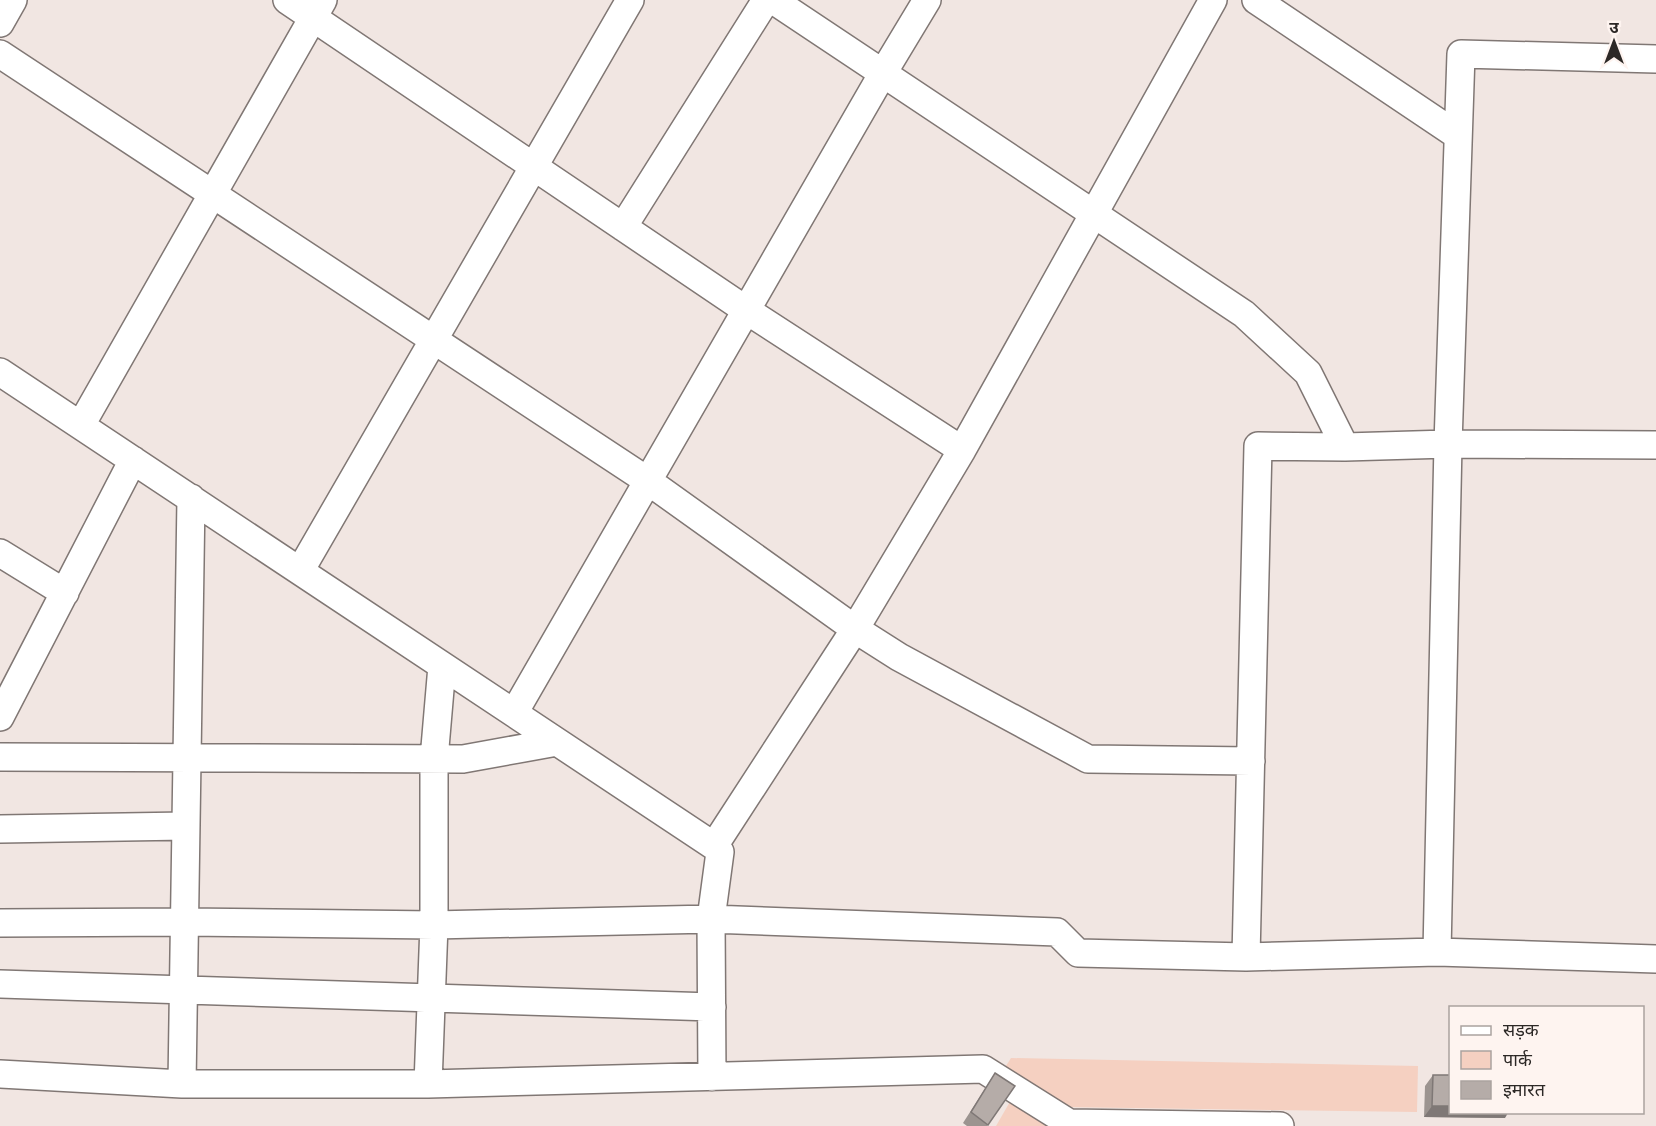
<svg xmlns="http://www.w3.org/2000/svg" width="1656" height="1126" font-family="'Fira Sans Condensed','Noto Sans Devanagari',sans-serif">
<rect width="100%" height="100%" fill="#f1e6e2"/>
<path fill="#f5d0c1" d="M1011 1058 1418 1066 1417 1112 1061 1107 1004 1069Z
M1011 1100 1047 1126H996Z"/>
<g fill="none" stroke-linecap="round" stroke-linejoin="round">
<defs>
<path id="minor" d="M287 0 746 310 962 450
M773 0 1244 314 1308 373 1345 447
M1256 0 1457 135
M0 23 13 0
M0 54 648 481 855 629 899 657 1088 759 1251 761
M623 227 766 0
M0 372 714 846 720 852 711 919 712 1077
M81 425 323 0
M0 553 65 593
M300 571 630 0
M514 713 883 73 927 0
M0 717 133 460
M0 757 463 759 557 742
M0 829 186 826
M714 846 855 629 962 450 1213 0
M0 923 184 922 434 925 711 919 1057 932 1078 953 1246 957 1437 952 1656 959
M1437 952 1448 444 1461 54 1656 59
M1246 957 1258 446 1345 447 1448 444 1656 445
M0 984 712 1007
M0 1074 182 1084H428L983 1069 1069 1123 1280 1126
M182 1084 191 498
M428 1084 434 925V759L442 666"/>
</defs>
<use href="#minor" stroke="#807774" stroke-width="30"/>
<use href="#minor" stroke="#fff" stroke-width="27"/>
</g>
<path fill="#9c9490" d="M995 1073 1015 1086 987 1126H967L963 1123Z
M1433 1075 1505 1118 1424 1117 1425 1086Z"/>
<path fill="#7f7876" d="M1432 1106H1450V1113H1508L1505 1118 1424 1117Z"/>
<path fill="#b5aca8" stroke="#7f7876" stroke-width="1.5" d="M995 1073 1015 1086 988 1125 971 1112Z
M1433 1075H1450V1106H1432Z"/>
<rect x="1449" y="1006" width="195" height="108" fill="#fef4f0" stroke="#aaa29f" stroke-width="1.5"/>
<rect x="1461" y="1026" width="30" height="9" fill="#ffffff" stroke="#aaa29f" stroke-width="1.5"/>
<text x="1503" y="1036" font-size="18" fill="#2c2826">सड़क</text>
<rect x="1461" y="1051" width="30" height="18" fill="#f5d0c1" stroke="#aaa29f" stroke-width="1.5"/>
<text x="1503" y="1066" font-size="18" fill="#2c2826">पार्क</text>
<rect x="1461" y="1081" width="30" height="18" fill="#b5aca8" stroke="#aaa29f" stroke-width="1.5"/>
<text x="1503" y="1096" font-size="18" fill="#2c2826">इमारत</text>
<g transform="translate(1614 42)" stroke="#fef4f0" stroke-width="4.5" paint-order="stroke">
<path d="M0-4.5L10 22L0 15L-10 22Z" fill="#2c2826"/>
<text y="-9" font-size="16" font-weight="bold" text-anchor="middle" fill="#2c2826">उ</text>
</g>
</svg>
